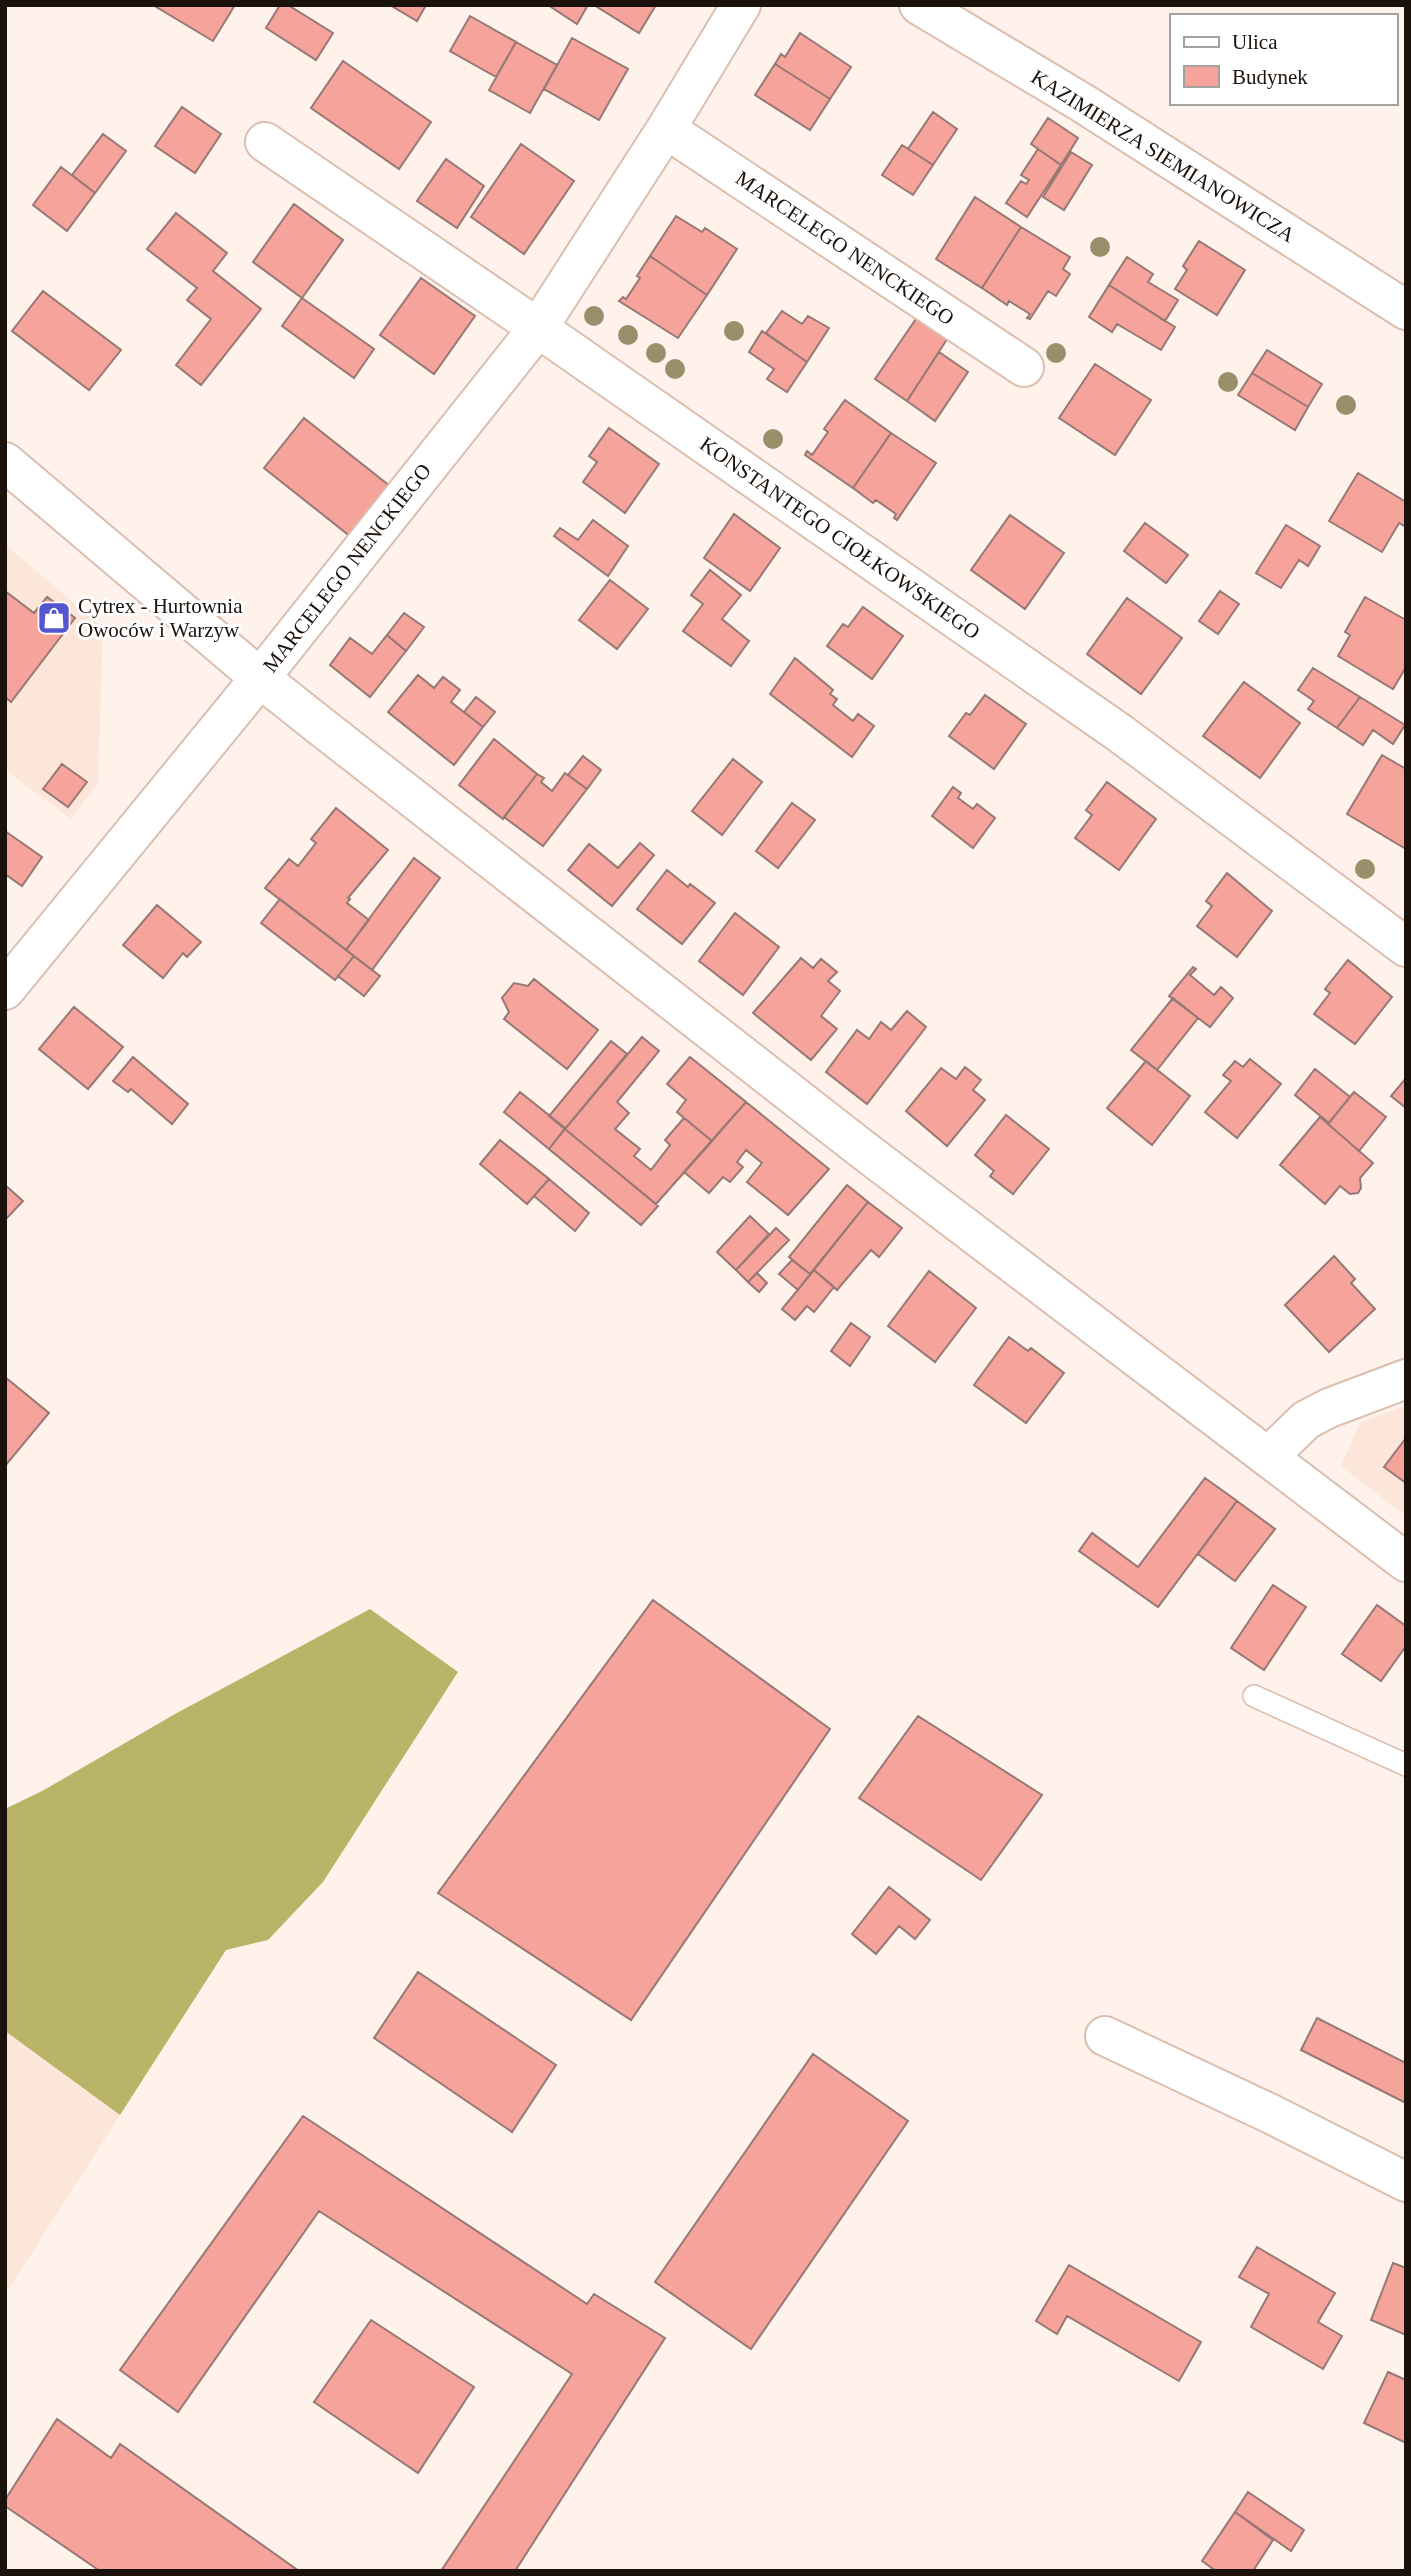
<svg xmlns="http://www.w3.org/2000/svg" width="1411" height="2576" font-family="Georgia,serif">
<rect width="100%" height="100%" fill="#fef2eb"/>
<path fill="#fce6d9" d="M5 544 103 628 98 782 71 819 5 770Z
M1406 1406V1516L1341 1466 1360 1423Z
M5 2031 120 2115 5 2295Z"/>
<path fill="#b9b467" d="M370 1609 458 1672 323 1882 268 1940 226 1950 120 2115 5 2031V1809L44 1790 175 1714Z"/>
<path fill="#f5a39b" stroke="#977875" stroke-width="2" d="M153 5H235L213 41Z
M280 5H288L333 33 316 60 266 28Z
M390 5H426L417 21Z
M548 5H588L577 24Z
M594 5H656L639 33Z
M470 16 516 42 496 77 450 51Z
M800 33 851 67 830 99 775 64 781 54 785 57Z
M572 38 628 69 599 120 544 89Z
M516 42 557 65 530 113 489 90Z
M343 61 431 122 399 169 311 108Z
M775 64 830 99 810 130 755 95Z
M182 107 221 134 195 173 155 146Z
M933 112 957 129 933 165 908 149Z
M1048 118 1078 138 1061 165 1031 144Z
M103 134 126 151 95 193 72 175Z
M521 144 574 181 524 254 471 217Z
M902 145 933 165 913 195 882 175Z
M1038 149 1061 165 1027 217 1006 203 1021 181 1026 184 1029 180 1021 175Z
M1071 152 1092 165 1064 210 1043 197Z
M446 159 484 186 457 228 417 201Z
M61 167 95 193 67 231 33 205Z
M975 197 1021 227 982 288 936 259Z
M294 204 343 240 302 298 253 262Z
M176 213 227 253 213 271 261 309 201 385 176 365 211 319 187 300 197 288 147 249Z
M676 216 702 232 705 228 737 249 707 295 650 256Z
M1021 227 1070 257 1063 269 1070 274 1056 296 1048 291 1030 319 1027 318 1030 314 1009 301 1007 305 982 288Z
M1199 241 1245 270 1217 315 1175 289 1187 270 1183 266Z
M650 256 707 295 678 338 619 301 623 297 626 299 640 278 637 276Z
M1127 257 1153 274 1148 282 1178 300 1165 321 1109 285Z
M421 278 475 316 434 374 380 335Z
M1109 285 1175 327 1161 350 1117 324 1112 332 1089 317Z
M43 291 121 350 89 390 12 331Z
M302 298 374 349 354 378 282 326Z
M782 311 802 324 808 316 829 328 807 362 766 333Z
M920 313 951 333 907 401 875 379Z
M762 331 807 362 787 392 767 379 774 369 749 352Z
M1267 350 1322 384 1308 407 1252 373Z
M939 352 968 372 935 421 907 401Z
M1095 364 1151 400 1115 455 1059 418Z
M1252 373 1308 407 1295 430 1238 395Z
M845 400 891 433 853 488 805 455 807 451 812 455 828 432 824 429Z
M304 418 391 487 351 537 264 468Z
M609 428 659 464 625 513 583 482 597 462 589 456Z
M891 433 936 463 897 520 894 518 896 514 876 500 873 503 853 488Z
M1358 473 1406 502V527L1399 523 1382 552 1329 521Z
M734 514 780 548 750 591 704 558Z
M1010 515 1064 553 1025 609 971 570Z
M593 520 628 546 608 576 554 536 560 528 578 540Z
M1145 523 1188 555 1166 583 1124 551Z
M1286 525 1320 546 1308 566 1299 560 1281 588 1256 573Z
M710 570 741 595 722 619 749 641 731 666 683 631 703 604 691 595Z
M610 580 648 609 617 649 579 620Z
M5 591 34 613 47 597 75 618 11 702 5 697Z
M1220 591 1239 604 1218 634 1199 621Z
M1365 597 1406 620V667L1393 689 1338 656 1350 635 1345 632Z
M1127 598 1182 638 1141 694 1087 654Z
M863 607 903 636 872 679 827 646 843 624 848 627Z
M404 613 424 627 406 651 387 635Z
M387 635 406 651 370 697 330 665 350 638 372 654Z
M795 658 833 690 830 694 837 699 833 705 853 721 858 714 874 726 852 757 770 694Z
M1313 668 1360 697 1337 728 1308 709 1314 701 1298 690Z
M418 675 434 688 443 677 460 690 451 702 483 727 454 765 388 712Z
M1244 682 1300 723 1260 778 1203 736Z
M985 695 1026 724 994 769 949 736 966 713 970 715Z
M476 697 495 712 483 727 464 712Z
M1360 697 1405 725 1393 744 1373 730 1363 745 1337 728Z
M494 739 537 774 503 819 459 785Z
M1382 755 1406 769V849L1347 814Z
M583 756 601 770 587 789 568 775Z
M733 759 762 782 722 835 692 811Z
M62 764 87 782 68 807 43 789Z
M565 773 587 789 543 846 504 817 537 774 544 778 541 782 552 791Z
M1107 782 1156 819 1119 870 1075 838 1092 815 1086 810Z
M953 787 961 793 958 798 973 809 977 804 995 818 973 848 932 816Z
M792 803 815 820 778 868 756 851Z
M336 808 388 850 348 898 350 899 347 903 369 920 346 950 265 888 289 859 298 866 316 843 311 839Z
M5 831 42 857 22 886 5 874Z
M640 843 654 855 612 906 568 870 589 844 618 868Z
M414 858 440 878 372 970 346 950Z
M667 870 688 887 690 884 715 903 682 944 637 909Z
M1227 873 1272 911 1237 957 1197 926 1212 906 1206 901Z
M280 899 354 956 335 980 261 923Z
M157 905 201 942 187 957 183 953 163 978 123 945Z
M735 913 779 947 743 995 699 961Z
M354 956 380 976 364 996 338 976Z
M801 958 813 968 821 959 837 972 828 981 840 991 821 1016 837 1029 811 1060 753 1013Z
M1348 960 1392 997 1355 1044 1314 1014 1330 993 1325 989Z
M1193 967 1196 969 1190 975 1214 995 1221 987 1233 998 1210 1027 1169 996Z
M534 979 598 1030 567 1069 504 1019 509 1012 502 998 514 983 528 986Z
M1173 998 1198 1018 1157 1070 1131 1050Z
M74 1007 123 1047 88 1089 39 1049Z
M907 1011 926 1027 867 1104 826 1072 857 1030 869 1039 881 1022 891 1030Z
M642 1037 659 1051 617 1102 629 1113 615 1129 640 1149 634 1156 651 1170 670 1145 665 1140 684 1118 712 1141 656 1204 565 1129Z
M611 1041 627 1054 565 1129 549 1116Z
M133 1057 188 1104 172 1124 131 1089 128 1092 113 1081Z
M690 1057 746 1102 712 1141 677 1112 686 1100 667 1084Z
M1250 1059 1281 1084 1237 1138 1205 1112 1231 1081 1223 1075 1235 1061 1243 1067Z
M1146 1061 1190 1096 1152 1145 1107 1108Z
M965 1067 981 1080 973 1090 985 1100 947 1146 906 1111 941 1068 956 1079Z
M1315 1069 1350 1097 1329 1123 1295 1095Z
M1406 1078V1108L1391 1096Z
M520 1092 565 1128 549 1149 504 1112Z
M1354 1092 1386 1117 1359 1151 1328 1124Z
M746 1102 829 1169 788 1215 747 1182 762 1163 746 1150 737 1162 743 1167 730 1182 723 1177 709 1193 684 1172Z
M1006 1115 1049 1149 1013 1194 990 1176 994 1171 975 1155Z
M1320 1117 1373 1163 1360 1178 1361 1188 1358 1193 1350 1194 1340 1186 1325 1204 1280 1165Z
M565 1129 658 1206 641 1225 549 1149Z
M500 1140 549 1179 527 1204 480 1164Z
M549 1179 589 1213 575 1231 534 1196Z
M5 1185 23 1201 5 1220Z
M847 1185 868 1202 810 1274 789 1257Z
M868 1202 902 1228 879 1257 871 1250 837 1290 814 1270Z
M750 1216 769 1234 736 1270 717 1252Z
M776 1228 789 1240 748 1282 736 1270Z
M1334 1256 1355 1279 1351 1283 1375 1309 1329 1352 1285 1305Z
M792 1260 810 1274 798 1290 779 1274Z
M814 1270 834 1287 814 1312 807 1306 795 1320 782 1309Z
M929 1271 976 1308 935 1362 888 1326Z
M757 1273 767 1283 759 1292 748 1282Z
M851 1323 870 1337 850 1366 831 1351Z
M1009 1337 1028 1351 1031 1348 1064 1373 1026 1423 974 1385Z
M5 1377 49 1413 5 1466Z
M1406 1438V1483L1384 1467Z
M1205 1478 1237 1501 1158 1607 1079 1551 1092 1533 1138 1567Z
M1237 1501 1275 1529 1235 1581 1198 1554Z
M1273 1585 1306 1607 1264 1670 1231 1648Z
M653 1600 830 1729 631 2020 438 1893Z
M1377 1605 1406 1626V1646L1381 1681 1342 1654Z
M918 1716 1042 1795 981 1880 859 1798Z
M889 1887 930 1920 915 1939 899 1926 876 1954 852 1934Z
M418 1972 556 2065 512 2132 374 2038Z
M1317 2018 1406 2063V2103L1301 2050Z
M813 2054 908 2121 751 2349 655 2282Z
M303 2116 587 2304 594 2294 665 2338 515 2571H441L572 2374 319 2211 178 2412 120 2370Z
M1257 2247 1335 2293 1318 2322 1342 2336 1323 2369 1251 2327 1269 2294 1239 2277Z
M1393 2263 1406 2268V2335L1371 2320Z
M1069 2265 1201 2342 1179 2381 1067 2316 1057 2334 1036 2321Z
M371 2320 474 2387 418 2473 314 2402Z
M1388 2372 1406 2380V2443L1364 2423Z
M57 2419 111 2458 120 2444 299 2571H100L5 2506V2500Z
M1248 2492 1304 2530 1291 2551 1235 2512Z
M1235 2512 1273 2540 1253 2571H1216L1202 2561Z"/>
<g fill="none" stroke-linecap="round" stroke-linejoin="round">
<defs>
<path id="service" d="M1254 1696 1406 1765"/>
<path id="minor" d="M919 5 1081 102 1406 310
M666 129 1024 367
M265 142 538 328 1121 734 1406 947
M5 462 260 678 323 728 862 1149 1406 1562
M5 990 260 678 538 328 666 129 741 5
M1268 1457 1306 1420 1329 1408 1406 1379
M1105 2036 1269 2113 1406 2182"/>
</defs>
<use href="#service" stroke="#dabfaf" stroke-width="24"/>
<use href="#minor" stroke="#dabfaf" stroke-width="42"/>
<use href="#service" stroke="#fff" stroke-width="21"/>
<use href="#minor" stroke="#fff" stroke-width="38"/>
</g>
<g fill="#98906a">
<circle cx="1100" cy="247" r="10"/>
<circle cx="594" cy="316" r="10"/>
<circle cx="734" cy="331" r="10"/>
<circle cx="628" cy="335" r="10"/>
<circle cx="656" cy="353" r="10"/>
<circle cx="1056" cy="353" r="10"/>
<circle cx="675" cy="369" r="10"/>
<circle cx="1228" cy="382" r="10"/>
<circle cx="1346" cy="405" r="10"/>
<circle cx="773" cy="439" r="10"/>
<circle cx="1365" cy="869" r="10"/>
</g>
<defs>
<symbol id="shop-square" viewBox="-11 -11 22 22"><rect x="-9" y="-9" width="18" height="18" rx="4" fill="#5556cd" stroke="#fff"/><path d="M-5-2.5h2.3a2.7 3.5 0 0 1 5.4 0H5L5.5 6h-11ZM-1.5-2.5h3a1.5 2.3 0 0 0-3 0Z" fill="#fff"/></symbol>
</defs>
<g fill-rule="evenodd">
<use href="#shop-square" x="35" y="599" width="38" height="38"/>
</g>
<g text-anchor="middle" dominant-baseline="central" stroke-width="6" stroke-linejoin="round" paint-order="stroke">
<g font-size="21" fill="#1b120c" stroke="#fff">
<text transform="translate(1163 156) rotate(32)">KAZIMIERZA SIEMIANOWICZA</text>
<text transform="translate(845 248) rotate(34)">MARCELEGO NENCKIEGO</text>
<text transform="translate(840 538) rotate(35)">KONSTANTEGO CIOŁKOWSKIEGO</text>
<text transform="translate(347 568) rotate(-52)">MARCELEGO NENCKIEGO</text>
</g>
<g font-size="21" fill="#1b120c" stroke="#fff" text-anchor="start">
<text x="78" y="606">Cytrex - Hurtownia<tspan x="78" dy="24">Owoców i Warzyw</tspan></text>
</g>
</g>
<rect width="1411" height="2576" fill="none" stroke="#1b120c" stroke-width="14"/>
<rect x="1170" y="14" width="228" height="91" fill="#ffffff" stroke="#a4a09e" stroke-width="2"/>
<rect x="1184" y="37" width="35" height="10" fill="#ffffff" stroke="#a4a09e" stroke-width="2"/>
<text x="1232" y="49" font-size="21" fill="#1b120c">Ulica</text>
<rect x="1184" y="66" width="35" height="21" fill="#f5a39b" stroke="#a4a09e" stroke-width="2"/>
<text x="1232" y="84" font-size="21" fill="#1b120c">Budynek</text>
</svg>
